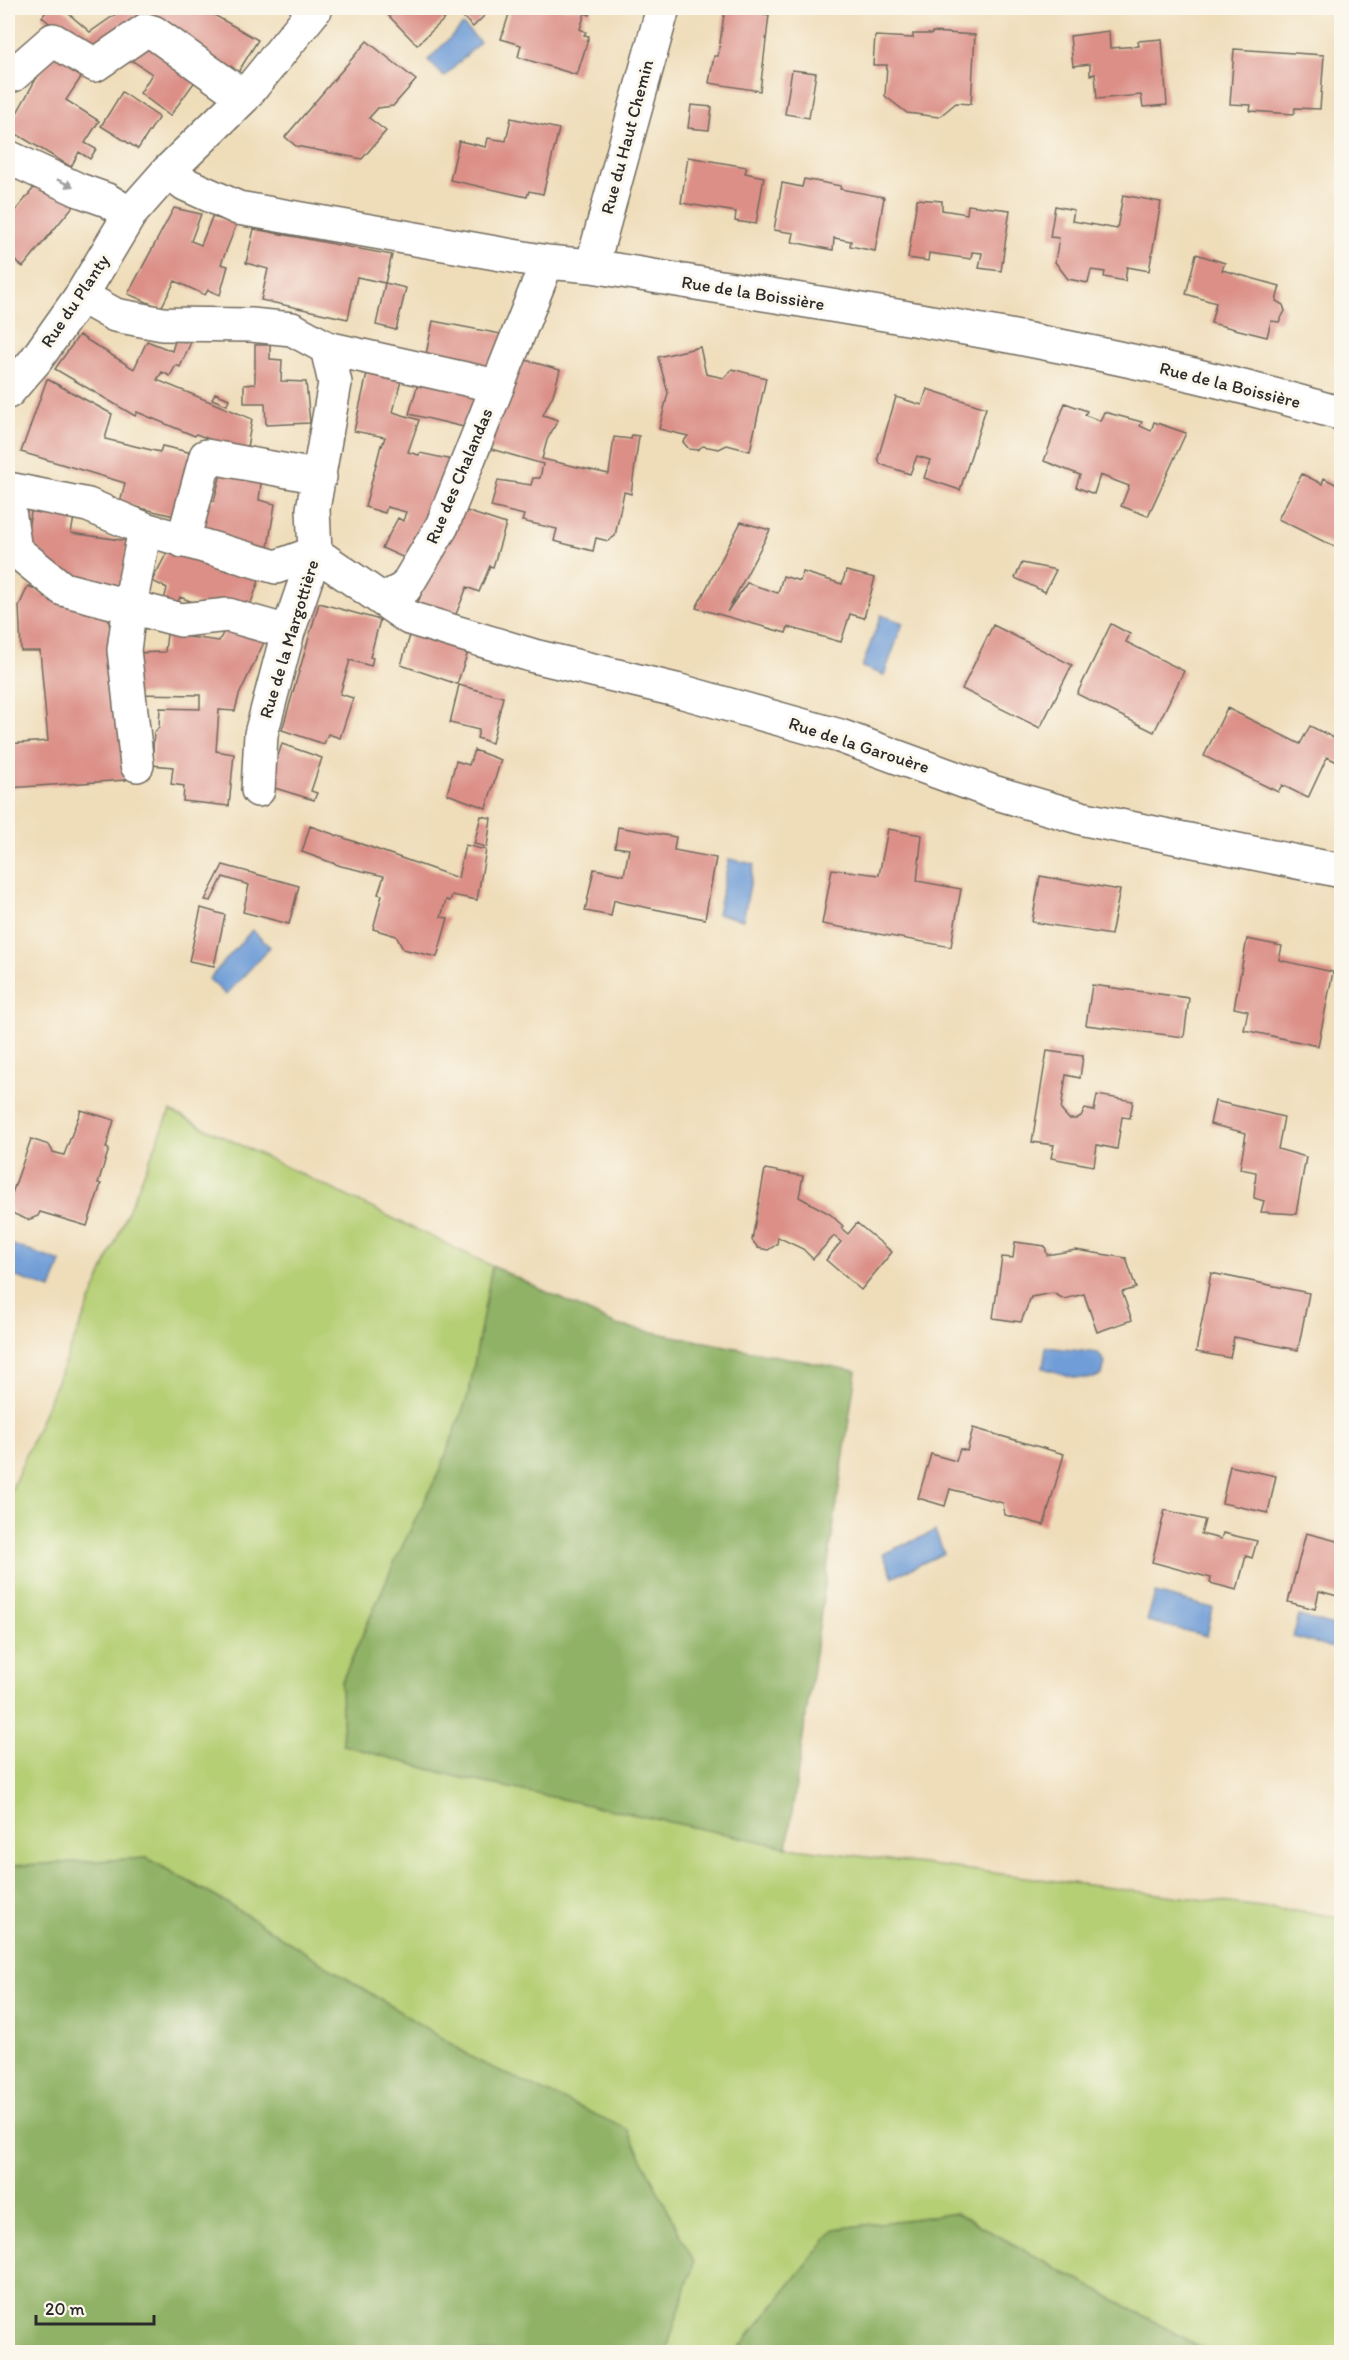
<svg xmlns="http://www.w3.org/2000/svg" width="1349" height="2360" font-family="Itim,sans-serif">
<rect width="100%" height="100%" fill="#fbf7ec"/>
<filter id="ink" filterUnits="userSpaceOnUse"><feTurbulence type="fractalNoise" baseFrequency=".0167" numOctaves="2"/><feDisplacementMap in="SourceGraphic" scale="12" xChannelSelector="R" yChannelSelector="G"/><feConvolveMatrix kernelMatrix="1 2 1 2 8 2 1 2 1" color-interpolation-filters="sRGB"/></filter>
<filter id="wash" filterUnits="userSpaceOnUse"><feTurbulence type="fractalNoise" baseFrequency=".008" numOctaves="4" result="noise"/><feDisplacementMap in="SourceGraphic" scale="24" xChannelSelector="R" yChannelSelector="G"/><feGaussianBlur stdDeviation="1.35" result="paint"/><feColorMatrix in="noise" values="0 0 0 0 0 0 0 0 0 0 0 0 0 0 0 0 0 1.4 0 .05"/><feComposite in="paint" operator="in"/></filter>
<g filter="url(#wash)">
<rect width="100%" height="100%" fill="#efddba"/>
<path fill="#b5cf75" stroke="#707d50" stroke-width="1.5" d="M170 1111 492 1266 469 1393 441 1468 395 1561 341 1683 343 1745 458 1777 787 1847 1341 1917V2352H1209L957 2213 835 2229 736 2352H666L694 2262 626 2129 478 2061 230 1905 147 1858 8 1866V1498Z"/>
<path fill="#90b266" stroke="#5e6e48" stroke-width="1.5" d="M492 1266 616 1325 856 1371 787 1847 458 1777 343 1745 341 1684 395 1561 441 1468 469 1393Z
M147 1858 230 1905 478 2061 627 2129 694 2262 666 2352H8V1866Z
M957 2213 1209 2352H736L835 2229Z"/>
<path fill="#6f9dd7" stroke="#4d6481" stroke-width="1.5" d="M463 25 480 42 444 77 428 60Z
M881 615 903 623 884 675 862 667Z
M729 859 754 864 743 920 717 914Z
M252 930 270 947 226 995 209 979Z
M10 1244 61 1262 51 1289 8 1274V1252Z
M1046 1347 1098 1353 1105 1362 1102 1375C1084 1384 1061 1373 1043 1368Z
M935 1531 944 1553 893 1577 883 1554Z
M1155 1593 1213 1608 1207 1636 1147 1621Z
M1299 1616 1341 1628V1650L1293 1637Z"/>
<g id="blocks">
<path fill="#db8f87" d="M49 8H62L90 32 123 9 120 8H202L258 40 237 74 141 20 107 47 83 51 42 17Z
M394 8H490L491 9 473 27 455 9 417 45 387 14Z
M511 8H592L590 15 585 13 580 29 586 32 584 35 589 36 577 75 518 57 521 45 501 39Z
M725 8 769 15 760 91 709 83 714 56H718Z
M1109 31 1110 48 1139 46 1138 41 1162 39 1167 105 1143 107 1141 95 1097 99 1095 74 1090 75V64L1073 66 1070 36Z
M932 32 975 35 971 104 956 103 939 117 907 113 885 96 887 65H873L875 36 913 38V34H932Z
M367 41 416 80 393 106 378 108 369 118 386 131 362 159 296 146 285 137Z
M146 43 196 80 170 116 140 93 152 74 121 53Z
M1234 49 1324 55 1320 109 1295 108 1294 114 1250 111 1251 105 1230 104Z
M56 51 86 70 66 100 99 121 85 143 96 149 90 159 79 152 71 167 8 129 36 79Z
M792 70 816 73 809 118 785 114Z
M122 92 159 117 138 149 101 126Z
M691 105 712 107 709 130 688 128Z
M511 118 559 129 543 194 529 191 527 197 450 180 459 141 486 147 488 138 506 141Z
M688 157 747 167 745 173 764 177 756 224 735 221 736 212 681 203Z
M41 179 79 199 23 267 8 255V220Z
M804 179 841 186 840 189 884 197 875 251 850 246 851 241 834 238 833 250 792 242 794 233 774 230 782 183 802 187Z
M1123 195 1161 202 1149 271 1127 267 1125 281 1104 277 1105 272 1091 270 1088 283 1068 279 1055 262 1059 238 1050 237 1055 206 1074 210 1072 221 1117 229Z
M917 199 942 201V210L967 214 968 205 1010 210 1001 271 979 268 982 253 972 252 971 259 929 253 928 261 908 258Z
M174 208 201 214 191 241 201 245 212 217 237 223 221 264 228 266 220 295 208 290 205 295 175 281 161 308 128 294Z
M254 229 392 255 385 283 357 277 348 319 261 300 268 269 246 263Z
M1196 254 1225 263 1222 270 1280 286 1276 301 1283 305 1285 311 1279 322 1271 321 1267 337 1211 323 1216 303 1186 294Z
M385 283 406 288 396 330 376 325Z
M433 321 506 335 491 371 425 359Z
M79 335 134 369 147 341 172 351 175 341 191 342 180 367 176 365 170 376 162 372 157 380 252 419 246 453 196 434 195 436 137 412 135 416 55 369Z
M255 345H270V359L282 360 281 381 306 382 310 423 266 425 265 403H244V385L255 384Z
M700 347 706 374 724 378 732 369 766 378 750 451 727 445 719 449 703 446 697 450 689 449 683 442 688 436 659 429 668 393 658 357Z
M522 359 560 370 553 395 543 415 558 420 547 440 542 459 609 474 614 437 631 439 632 435 639 436 631 494 624 492 615 536 608 541 596 538 593 551 554 541 557 529 522 521 524 515 491 507 498 480 531 485 533 478H540L543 464 484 447Z
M369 365 403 373 393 412 419 420 408 452 419 455 420 453 453 460 411 561 382 548 398 518 403 521 406 512 387 507 385 513 365 507 381 445 382 446 385 437 354 431Z
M420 377 478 390 464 427 409 414Z
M47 379 112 414 105 439 160 452 162 446 188 452 192 459 178 517 120 503 125 483 21 452Z
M927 389 986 408 960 490 924 478 930 460 917 456 910 474 880 464 878 458 896 397 922 405Z
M215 393 229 399 227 405 212 399Z
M1065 403 1087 411 1085 415 1100 421 1104 412 1142 422 1140 426 1151 431 1154 422 1186 433 1148 516 1121 506 1129 486 1100 475 1094 494 1076 487 1080 475 1044 461Z
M223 466 262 474 259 500 275 504 267 553 201 538V498L214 501Z
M1302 474 1322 484 1324 478 1341 487V550L1278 519Z
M34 497 76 507 71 533 128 541 121 586 64 577 26 538Z
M457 508 506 524 493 567 490 566 479 592 467 587 452 624 416 607Z
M741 522 770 530 727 612 747 583 778 593 783 576 800 581 803 572 842 584 846 571 875 578 864 618 850 614 841 642 788 627 786 633 696 608Z
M172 543 260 578 247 614 208 608 180 597 175 609 163 604 167 588 152 581Z
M1022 563 1056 570 1045 592 1015 578Z
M28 586 65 603 107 607 124 736 126 780 8 788V744L48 741 40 651H21L19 606Z
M319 603 380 620 370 657 373 658 371 666 350 660 340 694 353 698 340 738 328 734 324 744 282 730Z
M230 619 268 634 239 695 235 711 219 710 216 751 234 754 229 806 183 801 184 786 171 784 173 767 152 765 154 733 159 727 160 708 200 709V695L131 694 130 653 165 652 167 634 219 641Z
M1111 624 1130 634 1126 642 1184 671 1154 732 1077 694Z
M993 625 1072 665 1040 728 962 689Z
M412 629 469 649 457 684 401 665Z
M459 685 503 697 492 743 477 738 479 730 450 723Z
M1227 708 1300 744 1310 726 1336 739 1341 728V764L1327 757 1308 798 1282 785 1278 792 1204 756Z
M282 744 322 758 311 791 317 793 314 800 268 786Z
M474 750 501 760 486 808 447 794 456 761 469 765Z
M481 816 491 818 487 847 474 844Z
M310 826 458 878 465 845 486 850 477 900 452 895 450 901 446 900 441 917 448 918 437 957 403 949 396 936 373 929 382 895 378 894 384 876 341 866 302 852Z
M618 827 676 837 674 850 716 858 705 919 619 902 614 900 611 916 585 911 594 869 624 875 629 849 615 847Z
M888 829 922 835 917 881 961 889 951 947 822 924 832 869 879 875Z
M223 865 299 886 289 924 243 912 249 885 223 877 211 901 205 900Z
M1040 876 1120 890 1111 935 1032 922Z
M201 908 225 915 214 966 189 961Z
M1247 939 1282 946 1279 960 1333 972 1318 1046 1244 1030 1248 1011 1234 1008Z
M1092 985 1189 998 1184 1037 1086 1025Z
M1047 1051 1083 1056 1080 1078 1066 1075 1061 1110 1069 1119H1076L1081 1116 1085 1109 1094 1111 1097 1095 1133 1101 1130 1118 1122 1117 1117 1149 1097 1145 1094 1166 1051 1158 1054 1145 1032 1142Z
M1215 1101 1284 1117 1278 1149 1306 1157 1296 1214 1261 1212 1264 1201 1254 1198 1256 1172 1240 1169 1246 1133 1210 1124Z
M81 1110 114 1120 106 1148 109 1149 98 1183 101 1184 87 1226 40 1212 38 1216 28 1220 14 1214 8 1205 31 1139 49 1145 53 1152 64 1155Z
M765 1169 803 1176 799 1197 830 1214 843 1226 841 1228 848 1234 857 1223 892 1252 861 1290 826 1260 841 1242 834 1236 813 1259 803 1249 778 1237 777 1244 768 1250 758 1248 752 1240Z
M1015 1242 1045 1246 1047 1255 1076 1250 1126 1258 1136 1288 1122 1292 1132 1320 1097 1332 1084 1294 1064 1299 1053 1293 1031 1297 1021 1322 993 1318 1002 1257 1013 1258Z
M1211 1273 1309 1293 1298 1350 1234 1337 1230 1358 1196 1352Z
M973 1428 1064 1454 1044 1525 1005 1515 1003 1503 950 1489 945 1506 918 1498 931 1454 956 1461 960 1449 967 1451Z
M1230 1466 1276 1476 1268 1513 1222 1503Z
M1165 1510 1205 1520 1201 1534 1221 1539 1223 1533 1257 1541 1252 1558 1246 1556 1237 1590 1210 1583 1211 1578 1152 1562Z
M1306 1533 1341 1542V1597L1319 1591 1315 1609 1288 1602Z"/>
</g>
</g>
<g filter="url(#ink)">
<use href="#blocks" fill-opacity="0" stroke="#70695d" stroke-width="1.5"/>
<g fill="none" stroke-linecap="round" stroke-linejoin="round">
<defs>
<path id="minor" d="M13 75 53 40 95 65 146 30 153 32 244 97
M8 157 79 190 107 200 130 214
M168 171 185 184 238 208 547 262 592 266C843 308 1097 342 1342 414
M592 266 663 8
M81 296 115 315 163 324 251 325 292 329 327 348 497 386
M8 392 35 361 81 296 130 214 168 171 244 97 316 8
M8 489 88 505 145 529 130 605 124 650 137 765
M8 504 15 550 63 589 181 620 228 615 288 632
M145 529 276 567 315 553 409 618 534 656 676 690 840 736 993 792 1085 819 1342 871
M183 541 206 456 320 477
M384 599 405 588 442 526 547 262
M258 790 261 734 288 632 315 553 313 509 335 383 327 348"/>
</defs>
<use href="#minor" stroke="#70695d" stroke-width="36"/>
<use href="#minor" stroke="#fff" stroke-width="33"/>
</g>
<defs><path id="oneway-solid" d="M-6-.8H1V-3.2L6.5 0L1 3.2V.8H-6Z" transform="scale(1.5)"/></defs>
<use fill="#a0a0a0" href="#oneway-solid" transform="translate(65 183) rotate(24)"/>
</g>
<g text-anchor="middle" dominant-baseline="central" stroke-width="6" stroke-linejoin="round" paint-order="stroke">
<g font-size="18" fill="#2b2b2b" stroke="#fbf7ec">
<text transform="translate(627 137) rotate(-75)">Rue du Haut Chemin</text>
<text transform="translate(753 293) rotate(9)">Rue de la Boissière</text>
<text transform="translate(75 301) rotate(-56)">Rue du Planty</text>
<text transform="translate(1230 385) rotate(14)">Rue de la Boissière</text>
<text transform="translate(459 476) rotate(-67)">Rue des Chalandas</text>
<text transform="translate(289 639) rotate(-73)">Rue de la Margottière</text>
<text transform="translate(859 745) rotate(18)">Rue de la Garouère</text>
</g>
</g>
<rect width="1349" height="2360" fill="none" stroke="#fbf7ec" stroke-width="30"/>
<path d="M36 2315v9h118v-9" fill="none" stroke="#2b2b2b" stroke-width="3"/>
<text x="45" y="2315" font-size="18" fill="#2b2b2b" stroke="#fbf7ec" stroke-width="4.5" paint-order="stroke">20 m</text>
</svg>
